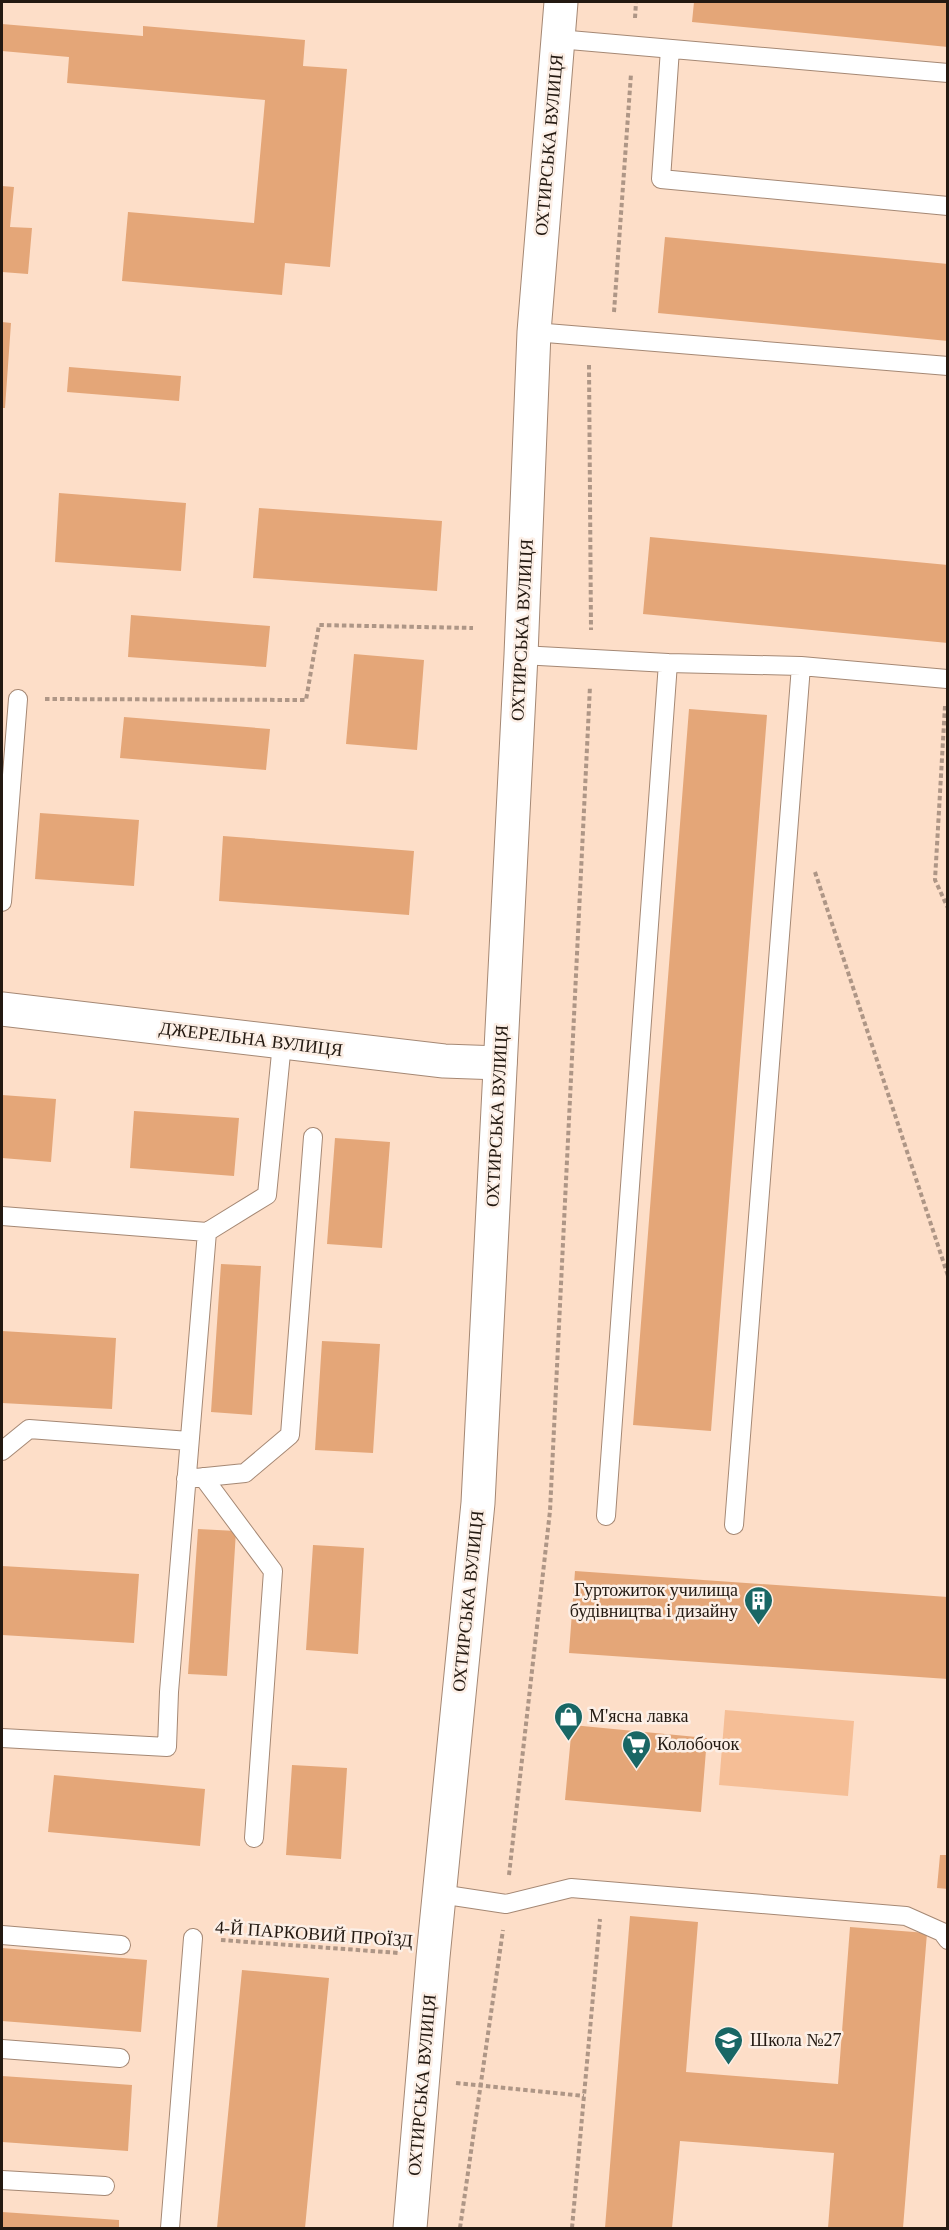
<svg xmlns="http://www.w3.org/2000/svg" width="949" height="2230" font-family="'Times New Roman',serif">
<rect width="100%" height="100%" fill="#fddec8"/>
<path fill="#f5be96" d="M725 1710 854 1721 848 1796 719 1785Z"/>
<path fill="#e4a678" d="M694 2H948V47L692 22Z
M2 24 143 36V26L305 40 303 66 347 69 330 267 285 263 282 295 122 281 128 212 254 223 265 100 67 83 69 57 2 51Z
M2 186 14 187 10 227 32 228 28 274 2 272Z
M665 237 948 264V341L658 313Z
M2 322 11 323 5 408H2Z
M69 367 181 376 179 401 67 392Z
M59 493 186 503 181 571 55 562Z
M259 508 442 521 437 591 253 578Z
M650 537 948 565V643L643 614Z
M131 615 270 626 266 667 128 657Z
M354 654 424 660 417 750 346 744Z
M689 709 767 715 711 1431 633 1425Z
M124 717 270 729 266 770 120 758Z
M40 813 139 820 134 886 35 879Z
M223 836 414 851 409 915 219 901Z
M2 1095 56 1099 51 1162 2 1158Z
M134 1111 239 1118 234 1176 130 1168Z
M335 1138 390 1142 382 1248 327 1244Z
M221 1264 261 1266 252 1415 211 1412Z
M2 1331 116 1338 112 1409 2 1403Z
M322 1341 380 1344 373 1453 315 1450Z
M198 1529 236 1531 227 1676 188 1674Z
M313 1545 364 1548 358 1654 306 1650Z
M2 1566 139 1574 134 1643 2 1635Z
M575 1571 948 1597V1679L569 1653Z
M572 1725 707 1738 701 1812 565 1800Z
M292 1765 347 1768 341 1859 286 1855Z
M54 1775 205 1789 200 1846 48 1832Z
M940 1855H948V1889L937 1888Z
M630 1916 698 1922 686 2072 838 2084 850 1927 927 1933 903 2228H828L834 2153 680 2141 672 2228H605Z
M2 1948 147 1960 141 2032 2 2021Z
M242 1970 329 1978 305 2228H217Z
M2 2076 132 2085 128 2151 2 2142Z
M2 2212 119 2220V2228H2Z"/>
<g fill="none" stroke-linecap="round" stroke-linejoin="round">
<defs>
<path id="lane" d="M558 39 948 73
M670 49 661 179 948 206
M534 332 948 366
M521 655 668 663 801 666 947 679
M2 902 18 699
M2 1216 207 1232 267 1195 282 1043
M2 1451 29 1429 189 1441
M203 1477 273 1571 254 1838
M186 1479 245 1473 290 1435 313 1137
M606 1516 668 663
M734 1525 801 666
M2 1738 167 1747 169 1692 207 1232
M440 1894 506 1904 571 1888 906 1916 942 1932 948 1940
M2 1935 121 1945
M2 2049 120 2058
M2 2180 105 2186
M170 2228 193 1938"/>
<path id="street" d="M2 1009 444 1061 500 1063"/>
<path id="secondary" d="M410 2228 433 1957 478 1503 521 655 534 332 561 2"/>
</defs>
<use href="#lane" stroke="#a58874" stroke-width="20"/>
<use href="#street" stroke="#a58874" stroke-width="35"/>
<use href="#secondary" stroke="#a58874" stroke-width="35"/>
<path stroke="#ae9686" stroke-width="4" stroke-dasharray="4.5 3" stroke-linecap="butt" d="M635 18 636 2
M614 312 631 74
M589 365 591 630
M45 699 306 700 319 625 473 628
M945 706 935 880 948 908
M815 872 948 1276
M509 1875 550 1511 590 686
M221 1940 399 1953
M456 2083 584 2096
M460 2228 503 1930
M572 2228 600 1919"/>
<use href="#lane" stroke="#fff" stroke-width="18"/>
<use href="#street" stroke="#fff" stroke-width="33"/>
<use href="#secondary" stroke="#fff" stroke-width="33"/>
</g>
<defs>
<symbol id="building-pin" viewBox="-11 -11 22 30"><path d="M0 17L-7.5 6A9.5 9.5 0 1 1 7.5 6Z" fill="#196765" stroke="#fcefe6"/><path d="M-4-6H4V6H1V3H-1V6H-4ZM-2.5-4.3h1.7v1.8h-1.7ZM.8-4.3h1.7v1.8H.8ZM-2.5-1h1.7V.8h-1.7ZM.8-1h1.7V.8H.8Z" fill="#fff"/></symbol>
<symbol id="shop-pin" viewBox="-11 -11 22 30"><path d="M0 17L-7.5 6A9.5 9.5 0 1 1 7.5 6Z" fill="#196765" stroke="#fcefe6"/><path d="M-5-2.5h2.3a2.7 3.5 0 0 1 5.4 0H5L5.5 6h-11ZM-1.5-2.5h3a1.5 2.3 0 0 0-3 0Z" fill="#fff"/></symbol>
<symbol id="supermarket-pin" viewBox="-11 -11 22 30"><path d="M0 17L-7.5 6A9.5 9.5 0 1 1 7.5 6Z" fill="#196765" stroke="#fcefe6"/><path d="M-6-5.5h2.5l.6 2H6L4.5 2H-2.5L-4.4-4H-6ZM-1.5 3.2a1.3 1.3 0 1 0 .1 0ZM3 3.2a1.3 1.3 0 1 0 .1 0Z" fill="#fff"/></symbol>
<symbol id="school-pin" viewBox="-11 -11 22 30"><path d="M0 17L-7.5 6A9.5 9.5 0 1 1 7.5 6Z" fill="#196765" stroke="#fcefe6"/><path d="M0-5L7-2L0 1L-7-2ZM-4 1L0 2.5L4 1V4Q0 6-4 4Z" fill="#fff"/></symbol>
</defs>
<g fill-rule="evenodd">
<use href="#building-pin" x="742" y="1584" width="33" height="45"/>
<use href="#shop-pin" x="552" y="1700" width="33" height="45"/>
<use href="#supermarket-pin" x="620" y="1728" width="33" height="45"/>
<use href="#school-pin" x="712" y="2024" width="33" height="45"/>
</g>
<g text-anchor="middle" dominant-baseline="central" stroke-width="5" stroke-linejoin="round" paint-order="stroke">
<g font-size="18" fill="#231911" stroke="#fcefe6">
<text transform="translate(549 145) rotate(-85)">ОХТИРСЬКА ВУЛИЦЯ</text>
<text transform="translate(522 630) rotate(-87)">ОХТИРСЬКА ВУЛИЦЯ</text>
<text transform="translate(251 1039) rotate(7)">ДЖЕРЕЛЬНА ВУЛИЦЯ</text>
<text transform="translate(497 1116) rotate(-87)">ОХТИРСЬКА ВУЛИЦЯ</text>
<text transform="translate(468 1601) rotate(-84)">ОХТИРСЬКА ВУЛИЦЯ</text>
<text transform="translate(314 1934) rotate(4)">4-Й ПАРКОВИЙ ПРОЇЗД</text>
<text transform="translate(422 2085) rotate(-85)">ОХТИРСЬКА ВУЛИЦЯ</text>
</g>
<g font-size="18" fill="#231911" stroke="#fcefe6" text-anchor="start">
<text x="738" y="1590" text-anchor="end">Гуртожиток училища<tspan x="738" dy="21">будівництва і дизайну</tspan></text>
<text x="589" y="1716">М'ясна лавка</text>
<text x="657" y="1744">Колобочок</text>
<text x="750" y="2040">Школа №27</text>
</g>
</g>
<rect width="949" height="2230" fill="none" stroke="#231911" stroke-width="6"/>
</svg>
